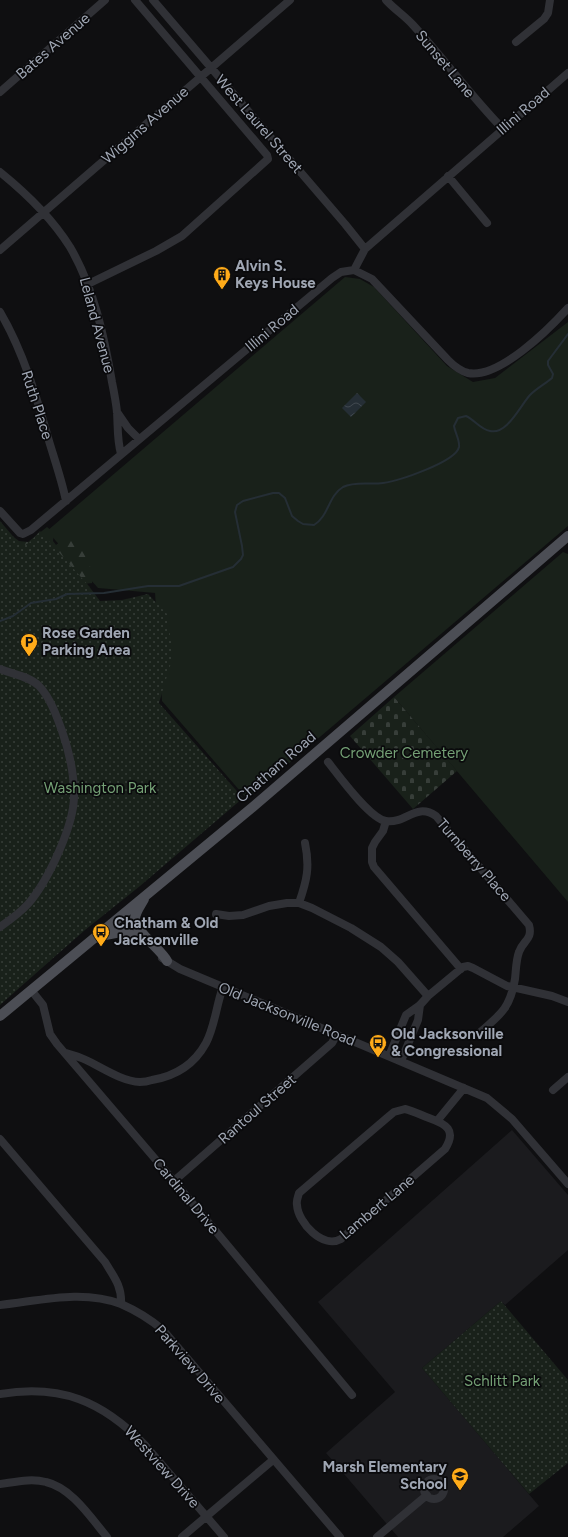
<svg xmlns="http://www.w3.org/2000/svg" width="568" height="1537" font-family="Figtree,sans-serif">
<defs>
<pattern id="forest-firs" width="22" height="20" patternUnits="userSpaceOnUse"><rect width="22" height="20" fill="#19211a"/><path d="M5 1l3.5 6h-7zM16 11l3.5 6h-7z" fill="#373e39"/></pattern>
<pattern id="cemetery-stones" width="16" height="16" patternUnits="userSpaceOnUse"><rect width="16" height="16" fill="#19211a"/><path d="M2 7V4a2 2 0 0 1 4 0v3zM10 15v-3a2 2 0 0 1 4 0v3z" fill="#373e39"/></pattern>
<pattern id="park-dots" width="8" height="8" patternUnits="userSpaceOnUse"><rect width="8" height="8" fill="#19211a"/><path d="M2 2h.1M6 6h.1" fill="none" stroke="#373e39" stroke-width="1.8" stroke-linecap="round"/></pattern>
<pattern id="water-waves" width="16" height="10" patternUnits="userSpaceOnUse"><rect width="16" height="10" fill="#252e35"/><path d="M0 5q4-4 8 0t8 0" fill="none" stroke="#414950"/></pattern>
</defs>
<rect width="100%" height="100%" fill="#0f0f11"/>
<path fill="#1b1b1e" d="M512 1130 568 1195V1250L505 1305 501 1301 422 1368 539 1506 503 1537H398L326 1453 395 1392 318 1302Z"/>
<path fill="#19211a" d="M345 277 360 279 374 287 447 366 473 382 495 378 568 322V526L247 799 162 701 155 593 98 588 47 531Z
M563 552 568 554V902L394 697Z"/>
<path fill="url(#forest-firs)" d="M47 527 54 533 53 541 56 545 66 537 72 536 79 541 92 571V583L69 586 35 597 11 535 19 541 28 542Z"/>
<path fill="url(#cemetery-stones)" d="M394 697 457 771 413 809 350 736Z"/>
<path fill="url(#park-dots)" d="M0 521 17 541 25 545 30 542 40 531 88 585 100 601 122 600 148 594 167 614 173 656 159 703 243 798 140 886 85 930 0 1005Z
M501 1301 568 1380V1463L529 1494 422 1368Z"/>
<path fill="url(#water-waves)" d="M357 393 366 402 351 417 342 408Z"/>
<g fill="none" stroke-linecap="round" stroke-linejoin="round">
<path stroke="#252e35" stroke-width="2" d="M0 621 13 616 31 603 56 599 67 594 104 593 148 586H179L233 567 241 559 243 555 242 546 235 512 237 505 243 501 273 493H279L285 498 292 516 298 521 303 524 314 525C329 516 328 496 343 487 355 481 370 485 383 483 398 481 456 462 459 447 460 440 455 433 454 426L458 418 466 416C475 420 480 429 490 431 507 435 520 406 530 395 537 388 545 384 552 378L553 374 548 365V361L568 334"/>
<path stroke="#303136" stroke-width="8" d="M153 0 345 224 365 249
M386 0C394 9 405 16 413 25 444 59 471 96 503 129
M516 42 544 19 548 13 550 0
M0 92 105 0
M0 172C26 193 52 218 70 247 94 288 104 336 112 382 114 392 116 402 117 412 118 427 117 440 121 454
M448 176 487 223
M0 250 290 0
M354 270 365 249 568 73
M88 284 156 251 182 236 268 159 267 155 135 0
M0 312C23 351 37 398 49 441 55 461 62 481 66 501
M117 412 128 428 139 439
M0 511 20 533 23 534 31 530 332 278 341 272 354 270 372 279 448 360C454 366 460 371 468 373 499 379 549 329 568 308
M0 669C12 674 29 676 39 686 50 697 57 717 62 731 69 751 74 772 74 794 75 824 48 881 28 904 20 913 10 920 0 927
M328 762C339 776 370 819 386 821 406 824 416 802 436 816L529 925C533 940 523 940 519 952 516 960 516 970 515 979 510 1009 500 1015 478 1034
M386 821 383 831 375 842 372 848V862L374 867 461 969
M299 903C307 880 310 867 305 843
M216 914 229 916 243 915 269 906 287 903H299L312 908 351 928 381 947 398 962 428 996
M121 916 140 938
M162 958 180 969 211 982 362 1045 487 1098 512 1119 568 1184
M31 990 43 1005 50 1034 57 1044 174 1181 352 1395
M66 1053C73 1055 80 1057 86 1060 103 1068 121 1081 140 1082 144 1082 149 1081 152 1080 176 1076 194 1065 206 1043 215 1026 216 1006 223 987
M389 1056 406 1015 420 1005 428 996 463 967 468 966 473 968 507 986 552 996 568 1002
M401 1061 418 1020 420 1005
M553 1090 568 1077
M405 1109C413 1111 421 1115 429 1118 446 1124 457 1130 445 1149L341 1239C323 1249 298 1223 297 1205 296 1201 298 1197 299 1193L388 1117 394 1112Z
M437 1121 464 1088
M0 1139 105 1262C114 1277 122 1286 121 1304 137 1311 150 1319 163 1330L340 1537
M174 1181 332 1043 337 1034
M0 1305C39 1301 82 1289 121 1304
M0 1394C61 1384 102 1401 145 1445L224 1537
M424 1489a10 10 0 1 1 20 0a10 10 0 1 1-20 0Z
M0 1484C15 1482 31 1478 46 1482 72 1488 91 1518 107 1537
M182 1537 273 1460
M377 1537 427 1495"/>
<path stroke="#4c4e55" stroke-width="10" d="M144 899C141 905 135 912 135 919 135 932 161 949 167 961
M100 936 121 932 139 937
M0 1016 254 806 568 536"/>
</g>
<defs>
<symbol id="building-pin" viewBox="-11 -11 22 30"><path d="M0 17L-7.5 6A9.5 9.5 0 1 1 7.5 6Z" fill="#ffab19" stroke="#0a0a0c"/><path d="M-4-6H4V6H1V3H-1V6H-4ZM-2.5-4.3h1.7v1.8h-1.7ZM.8-4.3h1.7v1.8H.8ZM-2.5-1h1.7V.8h-1.7ZM.8-1h1.7V.8H.8Z" fill="#111"/></symbol>
<symbol id="parking-pin" viewBox="-11 -11 22 30"><path d="M0 17L-7.5 6A9.5 9.5 0 1 1 7.5 6Z" fill="#ffab19" stroke="#0a0a0c"/><path d="M-3.5-5.5H1a3.5 3.5 0 0 1 0 7H-1V5.5H-3.5ZM-1-3.4V-.6H.8a1.4 1.4 0 0 0 0-2.8Z" fill="#111"/></symbol>
<symbol id="bus-pin" viewBox="-11 -11 22 30"><path d="M0 17L-7.5 6A9.5 9.5 0 1 1 7.5 6Z" fill="#ffab19" stroke="#0a0a0c"/><path d="M-5-6H5V4H4V6H2V4H-2V6H-4V4H-5ZM-3.5-4V0h7V-4ZM-3.5 1.2v1.5H-2V1.2ZM2 1.2v1.5H3.5V1.2Z" fill="#111"/></symbol>
<symbol id="school-pin" viewBox="-11 -11 22 30"><path d="M0 17L-7.5 6A9.5 9.5 0 1 1 7.5 6Z" fill="#ffab19" stroke="#0a0a0c"/><path d="M0-5L7-2L0 1L-7-2ZM-4 1L0 2.5L4 1V4Q0 6-4 4Z" fill="#111"/></symbol>
</defs>
<g fill-rule="evenodd">
<use href="#building-pin" x="212" y="265" width="20" height="27"/>
<use href="#parking-pin" x="19" y="632" width="20" height="27"/>
<use href="#bus-pin" x="91" y="922" width="20" height="27"/>
<use href="#bus-pin" x="368" y="1033" width="20" height="27"/>
<use href="#school-pin" x="450" y="1466" width="20" height="27"/>
</g>
<g text-anchor="middle" dominant-baseline="central" stroke-width="3.5" stroke-linejoin="round" paint-order="stroke">
<g font-size="15" fill="#9fa6b3" stroke="#0a0a0c">
<text transform="translate(53 46) rotate(-41)">Bates Avenue</text>
<text transform="translate(445 64) rotate(50)">Sunset Lane</text>
<text transform="translate(523 111) rotate(-41)">Illini Road</text>
<text transform="translate(259 124) rotate(49)">West Laurel Street</text>
<text transform="translate(145 125) rotate(-41)">Wiggins Avenue</text>
<text transform="translate(97 325) rotate(75)">Leland Avenue</text>
<text transform="translate(272 328) rotate(-40)">Illini Road</text>
<text transform="translate(37 405) rotate(72)">Ruth Place</text>
<text transform="translate(276 767) rotate(-41)">Chatham Road</text>
<text transform="translate(474 860) rotate(49)">Turnberry Place</text>
<text transform="translate(287 1014) rotate(22)">Old Jacksonville Road</text>
<text transform="translate(257 1109) rotate(-41)">Rantoul Street</text>
<text transform="translate(186 1196) rotate(50)">Cardinal Drive</text>
<text transform="translate(377 1207) rotate(-40)">Lambert Lane</text>
<text transform="translate(190 1364) rotate(49)">Parkview Drive</text>
<text transform="translate(162 1467) rotate(48)">Westview Drive</text>
</g>
<g font-size="15" font-weight="bold" fill="#9fa6b3" stroke="#0a0a0c" text-anchor="start">
<text x="235" y="266">Alvin S.<tspan x="235" dy="17">Keys House</tspan></text>
<text x="42" y="633">Rose Garden<tspan x="42" dy="17">Parking Area</tspan></text>
<text x="114" y="923">Chatham &amp; Old<tspan x="114" dy="17">Jacksonville</tspan></text>
<text x="391" y="1034">Old Jacksonville<tspan x="391" dy="17">&amp; Congressional</tspan></text>
<text x="447" y="1467" text-anchor="end">Marsh Elementary<tspan x="447" dy="17">School</tspan></text>
</g>
<g font-size="15" fill="#74a075" stroke="#0a0a0c">
<text x="404" y="753">Crowder Cemetery</text>
<text x="100" y="788">Washington Park</text>
<text x="502" y="1381">Schlitt Park</text>
</g>
</g>
</svg>
